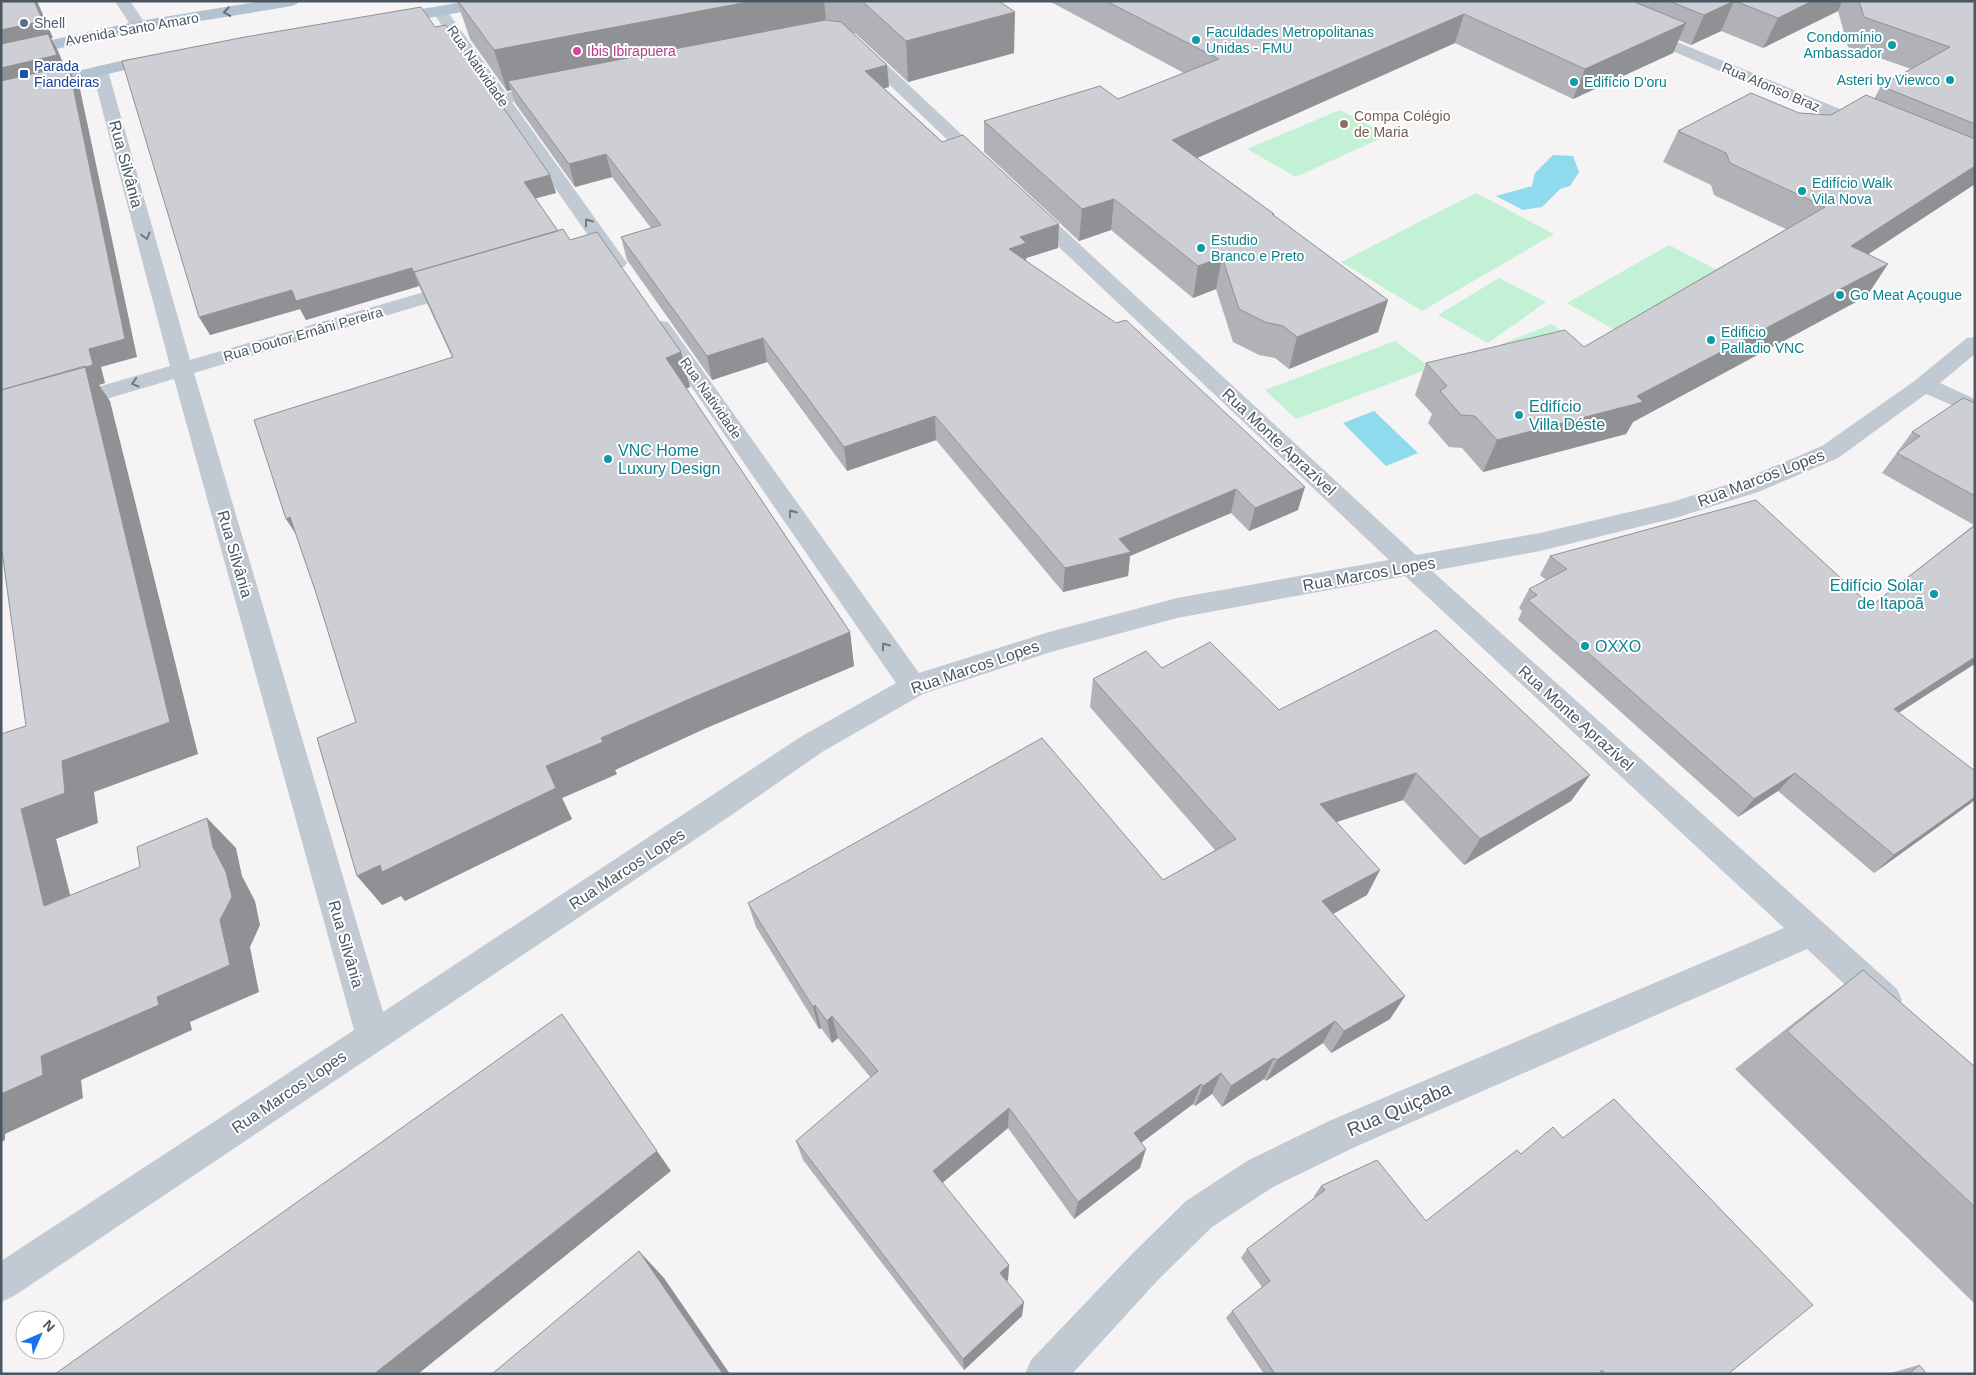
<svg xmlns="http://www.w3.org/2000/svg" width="1976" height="1375" font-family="Helvetica,sans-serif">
<rect width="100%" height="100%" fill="#f5f3f3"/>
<path fill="#c3f1d5" d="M1340 110 1388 135 1296 177 1247 149Z
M1476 193 1554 234 1422 311 1341 262Z
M1669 245 1729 276 1627 337 1567 303Z
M1499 278 1546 302 1488 343 1438 315Z
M1552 324 1577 342 1494 347Z
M1395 341 1431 368 1296 419 1265 390Z"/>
<path fill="#90daee" d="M1553 155 1573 156 1579 172 1570 186 1560 189 1542 207 1523 210 1496 196 1532 186 1535 173Z
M1374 411 1418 453 1386 466 1343 423Z"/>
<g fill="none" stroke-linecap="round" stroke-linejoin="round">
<path fill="#c1cad2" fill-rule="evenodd" d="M115 1H130L147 26 145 29H133Z
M440 6 445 8 506 93 550 84 556 85 558 89 556 93 512 102 627 263 624 267 617 269 610 267 432 11 435 8Z
M1643 28 1874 123 1877 127 1874 131 1868 132 1862 131 1637 36 1635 33 1637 30Z
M861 44 867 46 989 160 992 164 989 168 983 169 977 168 855 52 853 49 855 46Z
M100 66 106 67 108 71 190 360 455 283 462 281 469 283 472 287 469 291 194 373 383 1012 802 736 896 683 650 327 654 322 661 321 668 322 919 673 1049 632 1177 598 1389 560 1023 213 1020 209 1023 205 1030 203 1037 205 1416 555 1540 533 1672 502 1742 480 1822 446 1913 382 1967 338 1975 337V354L1940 383 1975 399V415L1926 394 1838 458 1758 492 1675 518 1540 551 1432 571 1897 989 1902 1000 1897 1011 1885 1016 1873 1011 1807 949 1355 1147 1273 1187 1212 1227 1158 1280 1072 1374H1025L1031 1360 1132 1254 1186 1201 1247 1161 1329 1121 1784 928 1405 576 1177 618 1051 652 923 694 822 752 733 814 14 1296 1 1302V1261L354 1030 174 379 1 430V415L170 366 92 71 94 67Z"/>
<path fill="#b3c2d1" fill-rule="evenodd" d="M262 1H299L297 4 292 6 139 31 1 61V51L139 21Z
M468 1H503L501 4 496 6 388 25 382 23 380 20 382 17 388 15Z
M161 54 167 56 169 59 167 62 129 69 1 99V89L129 59Z"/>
</g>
<path fill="#b0b2b7" d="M457 1H999L1014 53 908 82 856 34 853 33 889 87 884 88 1058 248 1026 258V261L1298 510 1249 531 1231 513 1130 556 1128 576 1063 592 936 440 847 471 767 362 712 380 627 260 621 237 651 228 612 177 575 187 515 103 511 90 507 91 470 39Z
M1049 1H1975V184L1868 254 1867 296 1633 422 1626 434 1483 472 1462 448 1449 447 1428 423 1432 414 1415 395 1426 363 1584 347 1786 229 1714 195 1711 185 1663 162 1678 131 1799 113 1831 115 1874 99 1881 86 1911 69 1848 47 1838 11 1763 48 1721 31 1691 45 1679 40 1673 53 1573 99 1455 43 1197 158 1274 214V216L1388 300 1378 332 1289 369 1275 358 1259 355 1233 342 1216 289 1193 298 1111 230 1079 241 984 152V121L1118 99 1184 73Z
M435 27 550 175 556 193 535 198 558 231 570 240 681 352 690 387 686 389 850 632 854 666 704 729 615 770 617 774 562 798 572 819 405 901 401 896 382 905 356 722 452 357 419 286 306 320 300 309 210 335Z
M1975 403V666L1973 665 1898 713 1971 803 1874 873 1778 791 1738 817 1518 620 1522 611 1519 608 1529 589 1546 580 1540 575 1550 556 1871 606 1974 525 1882 473 1912 432Z
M1162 668 1279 710 1590 775 1571 801 1464 865 1403 800 1336 822 1367 895 1333 914 1405 996 1390 1019 1331 1053 1323 1043 1266 1081 1264 1079 1222 1107 1212 1094 1195 1106 1193 1104 1141 1143 1140 1168 1074 1219 1008 1128 942 1183 1009 1265 1008 1280 1007 1281 1022 1316 964 1370 803 1160 796 1141 871 1078 838 1038 832 1043 821 1028 819 1029 756 927 748 903 1163 880 1215 850 1090 707 1093 679Z
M1863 970 1975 1067V1304L1735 1069 1809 1011Z
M1321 1186 1426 1221 1728 1374H1264L1226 1318 1232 1311 1262 1287 1241 1258 1247 1249 1315 1198 1314 1196Z
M1919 1365 1927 1374H1887Z"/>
<path fill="#909195" d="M34 1H37L53 38H51L58 51 67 72H65L73 85 70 72 80 89 137 357 101 367 105 383 99 385 110 401 198 754 94 792 98 823 56 839 80 934 44 906 21 809 62 761 1 87V30Z
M753 1H824L827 28 508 81 511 90 507 91 494 50Z
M1734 1 1721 31 1691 45 1704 15Z
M1812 1H1842L1838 11 1763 48 1778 18Z
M1015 12 1014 53 908 82 906 41Z
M1464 14 1455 43 1168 171 1172 140Z
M1686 23 1673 53 1573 99 1585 69Z
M887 65 889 87 866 93 865 71Z
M606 154 612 177 575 187 569 164Z
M1975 166V184L1832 278 1851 246Z
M550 175 556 193 530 200 524 182Z
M1114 199 1111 230 1079 241 1082 209Z
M1059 224 1058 248 1026 258V267L1009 249 1020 237Z
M1222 257 1216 289 1193 298 1198 266Z
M1888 264 1867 296 1633 422 1626 434 1483 472 1497 440 1637 396Z
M412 268 419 286 306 320 300 309 210 335 199 317 292 290Z
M1388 300 1378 332 1289 369 1297 337Z
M763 338 767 362 712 380 707 356Z
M681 352 690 387 674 392 666 358Z
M935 416 936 440 847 471 844 447Z
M1305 487 1298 510 1249 531 1255 508Z
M1236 489 1231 513 1130 556 1128 576 1063 592 1065 568 1119 539Z
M290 517 308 553 286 519Z
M850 632 854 666 704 729 615 770 617 774 562 798 572 819 405 901 401 896 382 905 357 876 380 865 546 766 601 738 694 697Z
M1975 657V663L1973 665 1875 728 1894 709Z
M1416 773 1403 800 1310 831 1320 804Z
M1795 773 1778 791 1738 817 1754 799Z
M1590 775 1571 801 1464 865 1480 839Z
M1975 797V800L1971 803 1874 873 1894 855Z
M207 818 236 848 242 876 255 901 260 925 250 947 259 992 190 1022 192 1030 81 1080 83 1098 5 1134V1140L1 1142V1094L41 1056 157 997 220 920 213 847Z
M1380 870 1367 895 1311 926 1322 901Z
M1405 996 1390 1019 1331 1053 1344 1031Z
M815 1005 821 1028 819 1029 813 1007Z
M832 1016 838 1038 832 1043 827 1021Z
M1335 1021 1323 1043 1266 1081 1277 1060Z
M1274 1058 1264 1079 1222 1107 1231 1086Z
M1221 1073 1212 1094 1195 1106 1203 1086Z
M1201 1084 1193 1104 1129 1152 1134 1133Z
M1009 1108 1008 1128 935 1189 933 1171Z
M1146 1149 1140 1168 1074 1219 1078 1202Z
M657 1151 671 1171 418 1374H374Z
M639 1251 664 1278 730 1374H723Z
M1009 1265 1008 1280 1000 1287V1273Z
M1024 1302 1022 1316 964 1370 963 1359Z"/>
<path fill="#cdcfd5" stroke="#909195" d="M1 1H34L43 21 1 30Z
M458 1H753L494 50Z
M862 1H999L1015 12 906 41Z
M1106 1H1632L1686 23 1585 69 1464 14 1172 140 1274 214H1272L1388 300 1297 337 1283 326 1265 322 1239 309 1222 257 1198 266 1114 199 1082 209 984 121 1100 86 1118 99 1219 59Z
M1669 1H1734L1704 15Z
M1735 1H1812L1778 18Z
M1859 1H1975V124L1881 86 1950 47 1864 17Z
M421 7 435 27 446 25 550 175 524 182 558 231 414 272V273L412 268 296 301 292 290 199 317 122 61 245 37Z
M825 20 841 22 887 65 865 71 942 142 963 135 1059 224 1020 237 1026 243 1009 249 1116 323 1126 320 1305 487 1255 508 1236 489 1119 539 1131 552 1065 568 935 416 844 447 763 338 707 356 621 237 661 225 606 154 569 164 508 81Z
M48 34 57 55 1 68V44Z
M62 67 65 73 70 72 125 339 89 349 93 365 1 390V81Z
M1751 93 1799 113 1831 115 1866 95 1975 139V166L1851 246 1888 264 1637 396 1643 402 1497 440 1475 416 1461 415 1440 391 1447 386 1426 363 1565 330 1584 347 1825 207 1730 163 1726 153 1678 131Z
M563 229 570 240 597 232 681 352 666 358 850 632 694 697 601 738 603 742 546 766 556 788 382 872 380 865 357 876 317 738 356 722 316 593 290 517 286 519 254 420 453 357 414 272Z
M85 366 170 722 62 761 65 793 21 809 44 906 140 867 137 847 207 818 213 847 226 872 232 897 220 920 230 965 157 997 159 1005 41 1056 43 1075 1 1094V734L26 726 1 544V390Z
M1963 398 1975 403V496L1897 453 1920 436 1912 432Z
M1756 500 1871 606 1975 525V657L1894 709 1975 771V797L1894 855 1795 773 1754 799 1528 600 1537 595 1529 589 1567 569 1550 556Z
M1436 630 1590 775 1480 839 1416 773 1320 804 1380 870 1322 901 1405 996 1344 1031 1335 1021 1277 1060 1274 1058 1231 1086 1221 1073 1203 1086 1201 1084 1134 1133 1146 1149 1078 1202 1009 1108 933 1171 1009 1265 1000 1273 1024 1302 963 1359 796 1141 878 1071 832 1016 827 1021 815 1005 813 1007 748 903 1042 738 1163 880 1236 839 1093 679 1146 651 1162 668 1210 642 1279 710Z
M1863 970 1975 1067V1207L1787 1031Z
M562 1014 657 1151 374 1374H55Z
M1614 1099 1813 1305 1728 1374H1605L1602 1370 1598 1374H1275L1232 1311 1270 1281 1247 1249 1325 1190 1321 1186 1377 1160 1426 1221 1517 1150 1521 1154 1553 1127 1563 1138Z
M639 1251 723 1374H492Z
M1919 1365 1927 1374H1909Z"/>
<defs><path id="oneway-chevron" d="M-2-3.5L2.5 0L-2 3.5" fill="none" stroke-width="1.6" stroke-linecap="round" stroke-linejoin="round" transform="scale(1.25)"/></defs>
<use stroke="#64717d" href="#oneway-chevron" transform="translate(227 12) rotate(171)"/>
<g stroke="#6e7983">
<use href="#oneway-chevron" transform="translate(588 222) rotate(-125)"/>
<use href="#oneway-chevron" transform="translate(146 236) rotate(75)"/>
<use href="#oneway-chevron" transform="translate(135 383) rotate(164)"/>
<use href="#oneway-chevron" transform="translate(792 513) rotate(-125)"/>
<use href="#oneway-chevron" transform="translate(885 646) rotate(-125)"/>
</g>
<circle fill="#5c6f8a" stroke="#fff" stroke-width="2" cx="24" cy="23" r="5"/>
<g fill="#0f9aa8" stroke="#fff" stroke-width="2">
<circle cx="1196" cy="40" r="5"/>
<circle cx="1892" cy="45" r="5"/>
<circle cx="1950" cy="80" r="5"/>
<circle cx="1574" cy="82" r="5"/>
<circle cx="1802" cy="191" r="5"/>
<circle cx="1201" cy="248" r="5"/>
<circle cx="1840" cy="295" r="5"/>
<circle cx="1711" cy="340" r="5"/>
<circle cx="1519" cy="415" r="5"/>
<circle cx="608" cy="459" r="5"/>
<circle cx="1934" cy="594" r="5"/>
<circle cx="1585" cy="646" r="5"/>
</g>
<circle fill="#d1479c" stroke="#fff" stroke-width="2" cx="577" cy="51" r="5"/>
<rect fill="#1a4fb4" stroke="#fff" stroke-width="2" x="19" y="69" width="10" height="10" rx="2.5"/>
<circle fill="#8d6e63" stroke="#fff" stroke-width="2" cx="1344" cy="124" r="5"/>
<g text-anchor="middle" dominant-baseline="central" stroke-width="4" stroke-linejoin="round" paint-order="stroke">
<g font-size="14" fill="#4e5e75" stroke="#fff" text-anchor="start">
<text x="34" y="23">Shell</text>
</g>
<g font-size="14" fill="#4a5661" stroke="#fff">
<text transform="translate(132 29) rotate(-10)">Avenida Santo Amaro</text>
<text transform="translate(478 66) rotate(55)">Rua Natividade</text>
<text transform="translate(1771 87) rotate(23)">Rua Afonso Braz</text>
<text transform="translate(303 334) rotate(-16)">Rua Doutor Ernâni Pereira</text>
<text transform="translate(711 398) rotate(55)">Rua Natividade</text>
</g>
<g font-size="14" fill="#0d838f" stroke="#fff" text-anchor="start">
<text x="1206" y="32">Faculdades Metropolitanas<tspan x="1206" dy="16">Unidas - FMU</tspan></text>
<text x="1882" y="37" text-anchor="end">Condomínio<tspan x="1882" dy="16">Ambassador</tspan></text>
<text x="1940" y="80" text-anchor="end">Asteri by Viewco</text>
<text x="1584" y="82">Edifício D'oru</text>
<text x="1812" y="183">Edifício Walk<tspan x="1812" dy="16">Vila Nova</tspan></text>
<text x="1211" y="240">Estudio<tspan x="1211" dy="16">Branco e Preto</tspan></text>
<text x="1850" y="295">Go Meat Açougue</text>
<text x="1721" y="332">Edificio<tspan x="1721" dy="16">Palladio VNC</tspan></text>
</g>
<g font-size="14" fill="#b23c85" stroke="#fff" text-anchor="start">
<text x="587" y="51">Ibis Ibirapuera</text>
</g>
<g font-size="14" fill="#164399" stroke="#fff" text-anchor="start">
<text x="34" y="66">Parada<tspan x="34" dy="16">Fiandeiras</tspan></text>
</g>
<g font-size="14" fill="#785e54" stroke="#fff" text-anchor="start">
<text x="1354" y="116">Compa Colégio<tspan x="1354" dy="16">de Maria</tspan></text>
</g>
<g font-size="16" fill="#4a5661" stroke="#fff">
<text transform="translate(126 164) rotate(75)">Rua Silvânia</text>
<text transform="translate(1279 442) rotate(43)">Rua Monte Aprazível</text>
<text transform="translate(1761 478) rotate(-21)">Rua Marcos Lopes</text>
<text transform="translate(235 554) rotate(74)">Rua Silvânia</text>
<text transform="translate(1369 574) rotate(-10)">Rua Marcos Lopes</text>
<text transform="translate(975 667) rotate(-19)">Rua Marcos Lopes</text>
<text transform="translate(1576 718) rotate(42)">Rua Monte Aprazível</text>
<text transform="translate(627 869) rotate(-33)">Rua Marcos Lopes</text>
<text transform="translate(346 944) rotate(74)">Rua Silvânia</text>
<text transform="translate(289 1092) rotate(-34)">Rua Marcos Lopes</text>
</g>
<g font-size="16" fill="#0d838f" stroke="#fff" text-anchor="start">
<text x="1529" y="406">Edifício<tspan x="1529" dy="18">Villa Déste</tspan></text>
<text x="618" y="450">VNC Home<tspan x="618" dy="18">Luxury Design</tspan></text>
<text x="1924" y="585" text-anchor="end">Edifício Solar<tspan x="1924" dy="18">de Itapoã</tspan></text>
<text x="1595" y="646">OXXO</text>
</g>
<g font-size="19" fill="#4a5661" stroke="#fff">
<text transform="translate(1399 1109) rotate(-23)">Rua Quiçaba</text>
</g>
</g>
<rect width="1976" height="1375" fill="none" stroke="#4a5661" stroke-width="5"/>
<g transform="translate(40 1335) rotate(45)"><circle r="24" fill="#ffffff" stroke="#b7bbc0"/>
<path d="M0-4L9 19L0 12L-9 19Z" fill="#1a73e8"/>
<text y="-8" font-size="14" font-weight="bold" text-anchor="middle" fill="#4a5661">N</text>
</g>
</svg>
